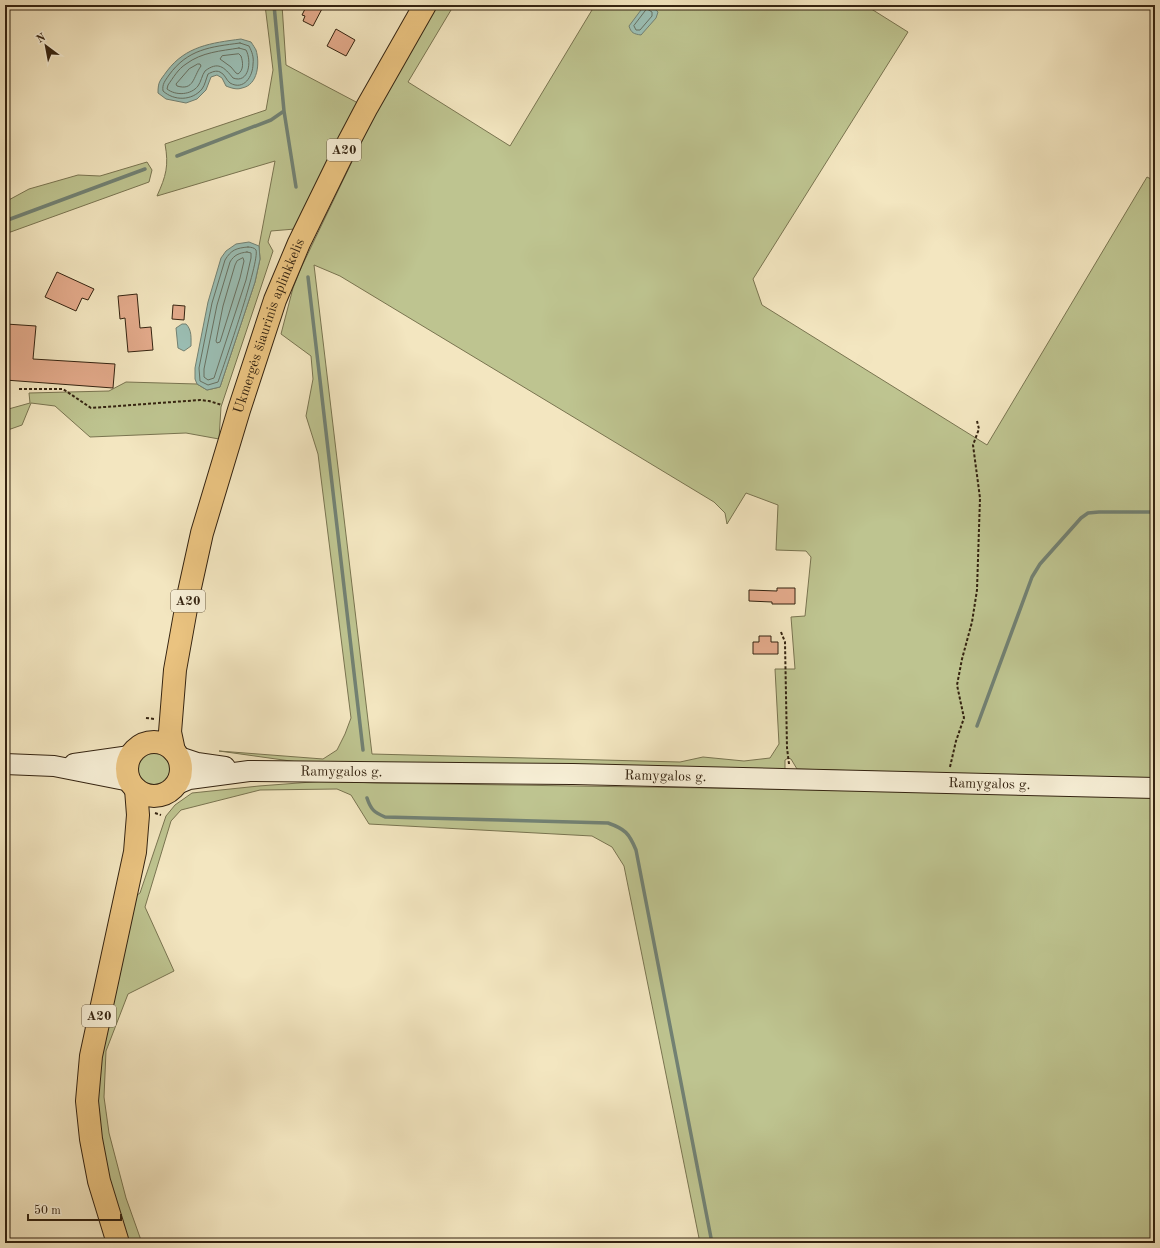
<svg xmlns="http://www.w3.org/2000/svg" width="1160" height="1248" font-family="'Old Standard TT',serif">
<rect width="100%" height="100%" fill="#f3e6c0"/>
<filter id="stains"><feTurbulence type="fractalNoise" baseFrequency=".005" numOctaves="4"/><feColorMatrix values="0 0 0 0 .2 0 0 0 0 .09 0 0 0 0 .02 0 0 0 .5 -.17"/></filter>
<radialGradient id="worn" r=".72"><stop offset=".6" stop-color="#630" stop-opacity="0"/><stop offset="1" stop-color="#630" stop-opacity=".3"/></radialGradient>
<path fill="#bec490" stroke="#797450" fill-rule="evenodd" d="M265 5H282L286 65 358 103 295 229 271 231 268 242 273 251 221 407 219 439 186 433 90 437 55 406 31 403 22 425 5 431V410L30 403 29 393 109 391 126 382 197 384 207 390 220 387 255 282 260 259 259 246 275 161 157 196C166 176 169 166 165 144L266 110 273 70Z
M437 5H454L408 82 510 146 595 5H865L908 32 753 279 762 305 987 445 1147 177 1155 181V780L797 769 791 759 788 758 785 760V769L780 772 312 764 219 751 323 759 337 750 345 734 351 718 318 454 306 416 313 379 311 356 281 334 293 288 301 268 371 122ZM314 265 340 276 714 502 725 513 727 524 746 493 778 505 776 550 806 551 811 557 805 616 791 617 795 669H775L779 744 770 758 744 761 703 757 680 762 372 754Z
M147 162 152 170 149 182 5 234V202L29 189 78 175 100 176Z
M136 769a18 18 0 1 1 36 0a18 18 0 1 1-36 0Z
M325 781 376 783 971 792 1155 797V1243H700L624 866 612 847 592 836 369 824 351 795 337 789 260 790 181 810 171 821 145 907 174 971 128 994 106 1051 104 1097 109 1133 126 1198 142 1243H127L104 1169 96 1079 133 898 140 893 166 816 175 805 192 793 259 786Z"/>
<path fill="#9bbfb5" stroke="#728173" d="M644 6C650 6 653 7 658 12L656 18 641 35C634 34 631 33 629 26Z
M241 39 251 42C253 45 255 48 256 50 260 63 258 85 242 88 237 90 231 88 226 86L222 78 217 75 211 77 206 90 197 99 186 103 166 99 158 93C158 81 160 81 167 71 186 46 211 43 241 39Z
M249 242 259 246 260 259 255 282 220 387 207 390 197 384 195 379V368L208 302 221 258 226 251 236 244Z
M182 324H186C192 330 191 338 191 346L184 351 178 348 176 328Z"/>
<g fill="none" stroke-linecap="round" stroke-linejoin="round">
<path stroke="#687162" stroke-width="1" d="M647 9 652 12V16L640 30H636L634 26Z
M240 43 249 46C252 52 254 57 253 64 253 76 244 91 230 83 226 80 225 74 220 72 216 70 212 72 208 74 206 79 205 85 202 89 192 101 174 101 163 91 162 84 165 81 169 75 188 49 210 47 240 43Z
M239 48 246 50C252 61 249 84 233 78 224 67 218 61 205 71 202 75 201 82 198 86 191 95 176 96 167 89L168 85C173 78 178 69 186 64 202 52 221 51 239 48Z
M239 54 241 56C243 62 244 70 238 74L236 73 231 67 220 59 222 56Z
M198 64H200L201 66C193 77 194 91 177 86L176 84 189 69Z
M248 247C251 247 255 248 256 250 260 261 224 365 218 382L208 385 200 381 199 368 212 303 225 260C231 250 236 248 248 247Z
M247 252 251 253V258L246 280 214 378 208 380 204 377V369L217 305 230 262C234 255 239 253 247 252Z
M243 258 244 261 240 278 220 342 217 343 216 341 223 306 235 265 237 261Z"/>
<path stroke="#728173" stroke-width="3.5" d="M274 5 284 111 296 187
M177 156 271 120 284 111
M5 221 145 169
M308 277 363 750
M977 726 1032 577 1040 564 1081 518 1088 513 1099 512H1155
M367 798C371 810 374 812 385 817L608 823C625 829 629 833 636 850L712 1243"/>
</g>
<path fill="#e3aa8b" stroke="#342310" d="M307 5H324L313 26 303 21 305 16 302 15Z
M336 29 355 40 346 56 327 46Z
M57 272 94 289 88 300 82 298 76 311 45 297Z
M137 294 140 328 151 327 153 350 128 352 125 318 120 319 118 296Z
M173 305 185 306 184 320 172 319Z
M6 324 36 326 33 359 115 364 113 388 5 380Z
M777 588H795V604H772V602L749 601V590L777 591Z
M759 636H771V642H778V654H753V642H759Z"/>
<g fill="none" stroke-linecap="round" stroke-linejoin="round">
<defs>
<g id="secondary">
<path d="M179 757 197 763 225 767"/>
<path d="M5 764 54 766 130 781"/>
<path d="M74 764 130 756"/>
<path id="s1" d="M177 784 189 779 249 771 573 774 1155 788"/>
</g>
<g id="highway">
<circle cx="154" cy="769" r="27"/>
<path id="s2" d="M174 751 170 732 175 670 189 592 202 533 239 410 275 300 299 243 347 145 367 107 425 5"/>
<path d="M118 1243 99 1181 91 1139 87 1101 91 1056 135 852 138 815 136 789"/>
</g>
</defs>
<use href="#secondary" stroke="#342310" stroke-width="22"/>
<use href="#highway" stroke="#342310" stroke-width="24"/>
<path stroke="#342310" stroke-width="2" stroke-dasharray="3 2" stroke-linecap="butt" d="M19 389H63L91 408 200 400 209 401 222 405
M781 632 785 642 787 748 789 764
M146 718 155 719
M950 767 956 741 964 718 957 685 962 659 972 622 977 590 980 498 973 445 979 429 977 421
M155 813 161 815
M1153 1243 1155 1242"/>
<use href="#secondary" stroke="#f7efd6" stroke-width="20"/>
<use href="#highway" stroke="#eac380" stroke-width="22"/>
</g>
<g text-anchor="middle" dominant-baseline="central" stroke-width="4" stroke-linejoin="round" paint-order="stroke">
<g fill="#f7efd6" stroke="#6e604b" stroke-width="1">
<rect x="327" y="139" width="34" height="22" rx="3"/>
<rect x="171" y="590" width="34" height="22" rx="3"/>
<rect x="82" y="1005" width="34" height="22" rx="3"/>
</g>
<g font-size="13" font-weight="bold" fill="#342310">
<text x="344" y="150">A20</text>
<text x="188" y="601">A20</text>
<text x="99" y="1016">A20</text>
</g>
<g font-size="14" fill="#342310" stroke="#f7efd6">
<text stroke="none"><textPath href="#s2" startOffset="439">Ukmergės šiaurinis aplinkkelis</textPath></text>
<text stroke="none"><textPath href="#s1" startOffset="166">Ramygalos g.</textPath></text>
<text stroke="none"><textPath href="#s1" startOffset="490">Ramygalos g.</textPath></text>
<text stroke="none"><textPath href="#s1" startOffset="814">Ramygalos g.</textPath></text>
</g>
</g>
<rect width="1160" height="1248" fill="none" stroke="#f3e6c0" stroke-width="20"/>
<rect x="6" y="6" width="1148" height="1236" fill="none" stroke="#342310" stroke-width="2"/>
<rect x="10" y="10" width="1140" height="1228" fill="none" stroke="#342310"/>
<g transform="translate(46 46) rotate(328)" stroke="#f7efd6" stroke-width="3" paint-order="stroke">
<path d="M0-3L7 15L0 10L-7 15Z" fill="#342310"/>
<text y="-6" font-size="11" font-weight="bold" text-anchor="middle" fill="#342310">N</text>
</g>
<path d="M28 1214v6h93v-6" fill="none" stroke="#342310" stroke-width="2"/>
<text x="34" y="1214" font-size="12" fill="#342310" stroke="#f7efd6" stroke-width="3" paint-order="stroke">50 m</text>
<rect width="100%" height="100%" filter="url(#stains)"/>
<rect width="100%" height="100%" fill="url(#worn)"/>
</svg>
